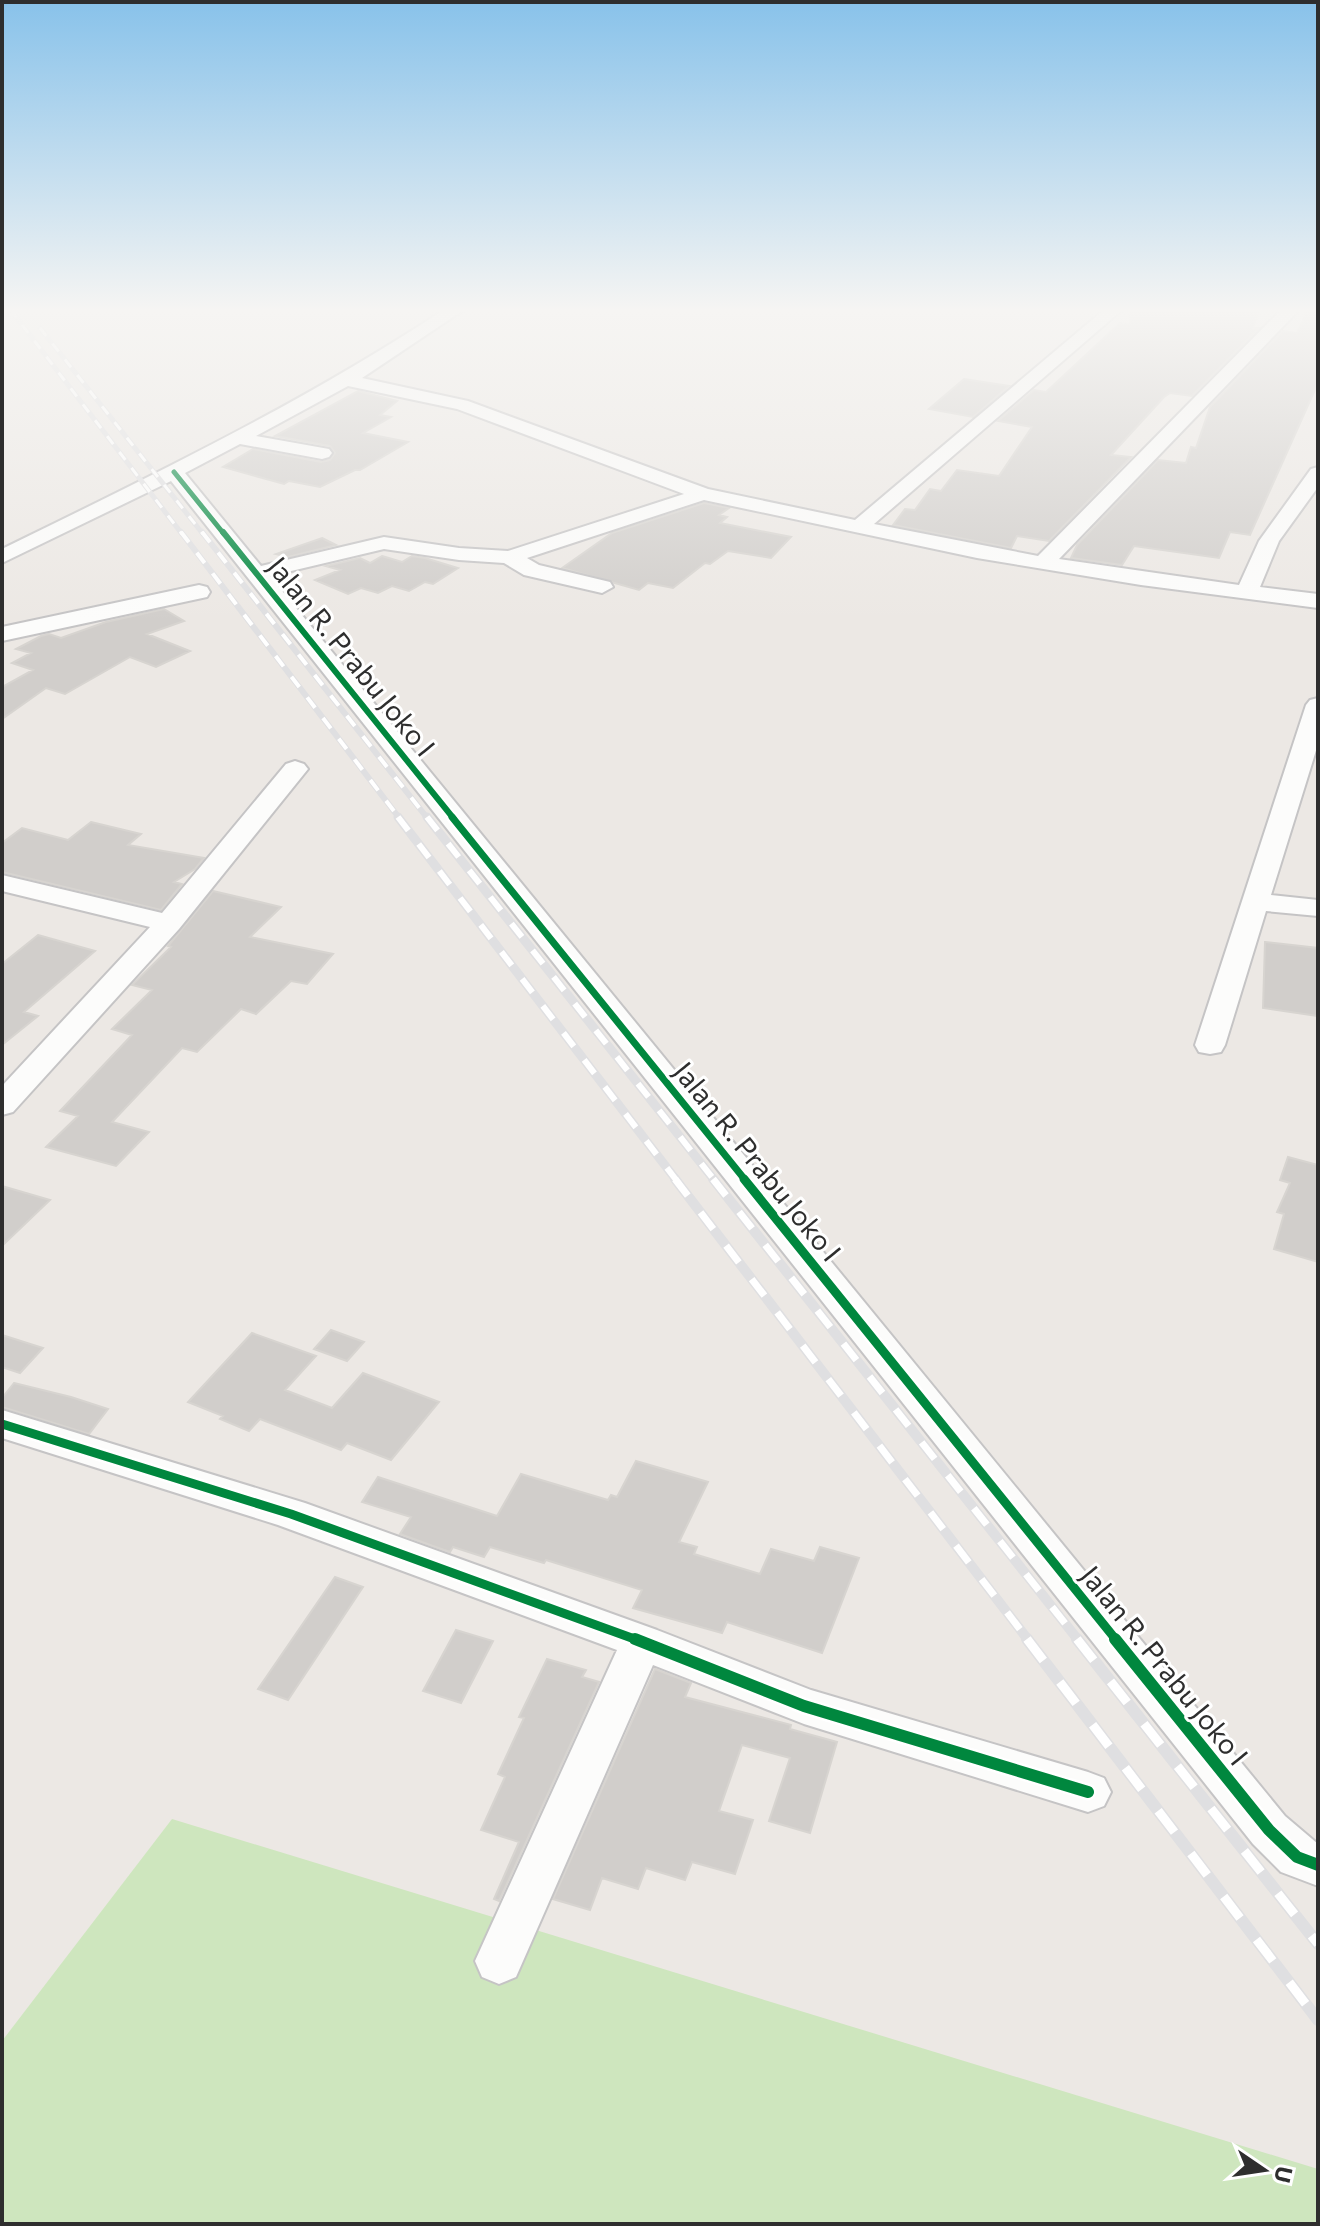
<svg xmlns="http://www.w3.org/2000/svg" width="1320" height="2226" font-family="Commissioner,sans-serif">
<rect width="100%" height="100%" fill="#ece8e4"/>
<path fill="#cee6be" d="M172 1819 1318 2169V2224H2V2041Z"/>
<path fill="#d1cecb" stroke="#d7d4d0" stroke-width="2" d="M1131 309H1259L1253 328H1259L1192 396 1170 393 1164 397 1111 455 1131 457 1049 541 1017 536 1011 548 893 525 905 509 915 510 930 489 941 491 957 470 999 476 1032 427 998 421 1034 390 1046 392 1120 323 1130 324Z
M1308 309H1318V383L1250 535 1230 532 1219 558 1134 546 1122 565 1071 558 1077 545 1158 460 1186 463 1191 447 1196 448 1210 407 1283 331 1297 333Z
M964 379 1009 386 973 417 929 409Z
M358 391 397 401 380 415 391 417 363 433 408 442 360 470H355L320 487 289 481 284 484 223 467 253 449 321 462 330 460 335 453 330 446 275 436Z
M704 503 729 508 719 515 727 517 720 523 791 537 771 558 728 551 710 564 705 563 673 588 648 583 639 590 562 568 612 533Z
M322 538 336 545 288 557 276 554Z
M382 556 402 562 412 556 425 558 458 568 433 584 425 582 409 591 392 586 378 593 361 588 348 594 315 580 340 570 326 566 360 558 370 563Z
M164 609 184 621 147 634 190 651 156 667 130 657 65 694 46 688 2 719V687L33 670 12 663 31 653 16 649 41 636 49 634 61 638 106 622Z
M91 822 141 834 128 845 204 858 195 869 174 882 182 884 161 910 2 872V843L22 828 68 840Z
M213 891 281 907 250 937 333 954 307 984 291 981 256 1014 241 1009 197 1052 182 1048 112 1122 149 1132 116 1166 46 1147 78 1116 60 1111 132 1035 112 1029 152 990 132 985 171 947 168 946Z
M38 935 95 951 24 1012 38 1016 2 1045V964Z
M1265 942 1318 948V1016L1263 1008Z
M1288 1157 1318 1165V1262L1274 1249 1284 1214 1277 1212 1290 1183 1280 1180Z
M2 1186 50 1200 2 1246Z
M331 1330 364 1342 347 1361 314 1349Z
M252 1333 316 1356 285 1390 332 1408 363 1373 439 1402 391 1460 347 1443 341 1450 260 1419 249 1431 220 1419 223 1416 188 1402Z
M2 1335 43 1348 20 1373 2 1367Z
M14 1383 71 1397 108 1409 89 1434 2 1407V1398Z
M636 1461 708 1482 679 1542 697 1547 694 1554 760 1574 771 1549 814 1561 820 1547 859 1558 822 1653 727 1622 722 1633 633 1608 642 1590 546 1560 544 1563 490 1547 484 1557 453 1547 450 1552 433 1546 400 1534 411 1517 362 1502 378 1477 497 1516 521 1474 608 1500 611 1495 617 1497Z
M335 1577 363 1587 288 1700 258 1689Z
M456 1630 493 1641 461 1703 423 1691Z
M547 1659 586 1670 582 1677 599 1682 499 1901 494 1899 519 1842 481 1830 505 1777 498 1774 524 1718 519 1717Z
M655 1669 691 1683 685 1697 791 1725 790 1729 837 1742 810 1833 769 1821 790 1758 742 1745 719 1811 753 1820 735 1874 692 1862 685 1880 646 1868 638 1889 602 1878 590 1910 553 1899Z"/>
<g fill="none" stroke-linecap="round" stroke-linejoin="round">
<defs>
<path id="street" d="M445 309H465L362 378 468 401 708 489 855 520 1105 309H1123L874 524 1038 556 1282 309H1300L1059 559 1239 585 1259 541 1311 469 1318 467V487L1279 541 1260 587 1318 594V608L1141 585 977 558 704 500 527 558 539 565 610 582 613 587 602 593 524 575 504 563 459 560 384 549 270 576 1285 1816 1318 1844V1886L1281 1872 1253 1844 171 481 2 563V549C153 475 305 402 445 309ZM348 386 457 409 684 494 508 551 459 548 384 537 261 566 185 473 240 444 322 459 329 457 332 453 329 449 256 436Z
M199 585 207 587 210 592 207 597 2 641V627Z
M1318 698V744L1271 895 1318 900V916L1266 911 1225 1045 1221 1052 1210 1054 1199 1052 1195 1045 1306 705 1310 700Z
M295 761 304 764 308 769 179 929 13 1112 2 1115V1086L150 927 2 891V875L162 913 286 764Z
M2 1410 305 1503 657 1630 811 1690 1088 1772 1104 1778 1111 1792 1104 1806 1088 1812 804 1724 653 1665 516 1977 499 1984 482 1977 475 1961 617 1650 278 1525 2 1438Z"/>
</defs>
<use href="#street" stroke="#c5c4c5" stroke-width="4"/>
<use href="#street" fill="#fcfcfb" fill-rule="evenodd"/>
<defs>
<path id="rail-far4" d="M10 309 182 534
M40 328 203 534"/>
<path id="rail-far3" d="M181 532 400 819
M202 532 428 819"/>
<path id="rail-far2" d="M398 817 677 1181
M427 817 715 1181"/>
<path id="rail-far1" d="M675 1179 1029 1641
M713 1179 1079 1641"/>
<path id="rail" d="M1027 1639 1318 2020
M1077 1639 1318 1944"/>
</defs>
<use href="#rail-far4" stroke="#dfdfe1" stroke-width="5"/>
<use href="#rail-far3" stroke="#dfdfe1" stroke-width="6"/>
<use href="#rail-far2" stroke="#dfdfe1" stroke-width="9"/>
<use href="#rail-far1" stroke="#dfdfe1" stroke-width="10"/>
<use href="#rail" stroke="#dfdfe1" stroke-width="12"/>
<use href="#rail-far4" stroke="#fff" stroke-width="3" stroke-dasharray="10" stroke-linecap="butt"/>
<use href="#rail-far3" stroke="#fff" stroke-width="4" stroke-dasharray="13" stroke-linecap="butt"/>
<use href="#rail-far2" stroke="#fff" stroke-width="6" stroke-dasharray="17" stroke-linecap="butt"/>
<use href="#rail-far1" stroke="#fff" stroke-width="7" stroke-dasharray="21" stroke-linecap="butt"/>
<use href="#rail" stroke="#fff" stroke-width="9" stroke-dasharray="27" stroke-linecap="butt"/>
<defs>
<path id="cycleway-far4" d="M174 472 224 534"/>
<path id="cycleway-far3" d="M223 532 454 819"/>
<path id="cycleway-far2" d="M452 817 746 1181"/>
<path id="cycleway-far1" d="M744 1179 1117 1641
M2 1424 291 1514 640 1641"/>
<path id="cycleway" d="M635 1639 804 1706 1088 1792
M1115 1639 1269 1830 1297 1857 1318 1865"/>
</defs>
<use href="#cycleway-far4" stroke="#fff" stroke-width="8"/>
<use href="#cycleway-far3" stroke="#fff" stroke-width="10"/>
<use href="#cycleway-far2" stroke="#fff" stroke-width="12"/>
<use href="#cycleway-far1" stroke="#fff" stroke-width="14"/>
<use href="#cycleway" stroke="#fff" stroke-width="17"/>
<use href="#cycleway-far4" stroke="#00873e" stroke-width="5"/>
<use href="#cycleway-far3" stroke="#00873e" stroke-width="6"/>
<use href="#cycleway-far2" stroke="#00873e" stroke-width="7"/>
<use href="#cycleway-far1" stroke="#00873e" stroke-width="9"/>
<use href="#cycleway" stroke="#00873e" stroke-width="12"/>
</g>
<linearGradient id="sky" x2="0" y2="1"><stop stop-color="#88c2ea"/><stop offset="0.5" stop-color="#f6f5f3"/><stop offset="1" stop-color="#f6f5f3" stop-opacity="0"/></linearGradient>
<rect width="1320" height="621" fill="url(#sky)"/>
<g text-anchor="middle" dominant-baseline="central" stroke-width="6" stroke-linejoin="round" paint-order="stroke">
<g font-size="28" fill="#2e2e2e" stroke="#fff">
<text transform="translate(352 656) rotate(51)">Jalan R. Prabu Joko I</text>
<text transform="translate(758 1161) rotate(51)">Jalan R. Prabu Joko I</text>
<text transform="translate(1165 1665) rotate(51)">Jalan R. Prabu Joko I</text>
</g>
</g>
<rect width="1320" height="2226" fill="none" stroke="#2e2e2e" stroke-width="8"/>
<g transform="translate(1264 2170) rotate(103)" stroke="#ffffff" stroke-width="6" paint-order="stroke">
<path d="M0-6L14 30L0 20L-14 30Z" fill="#2e2e2e"/>
<text y="-12" font-size="22" font-weight="bold" text-anchor="middle" fill="#2e2e2e">U</text>
</g>
</svg>
